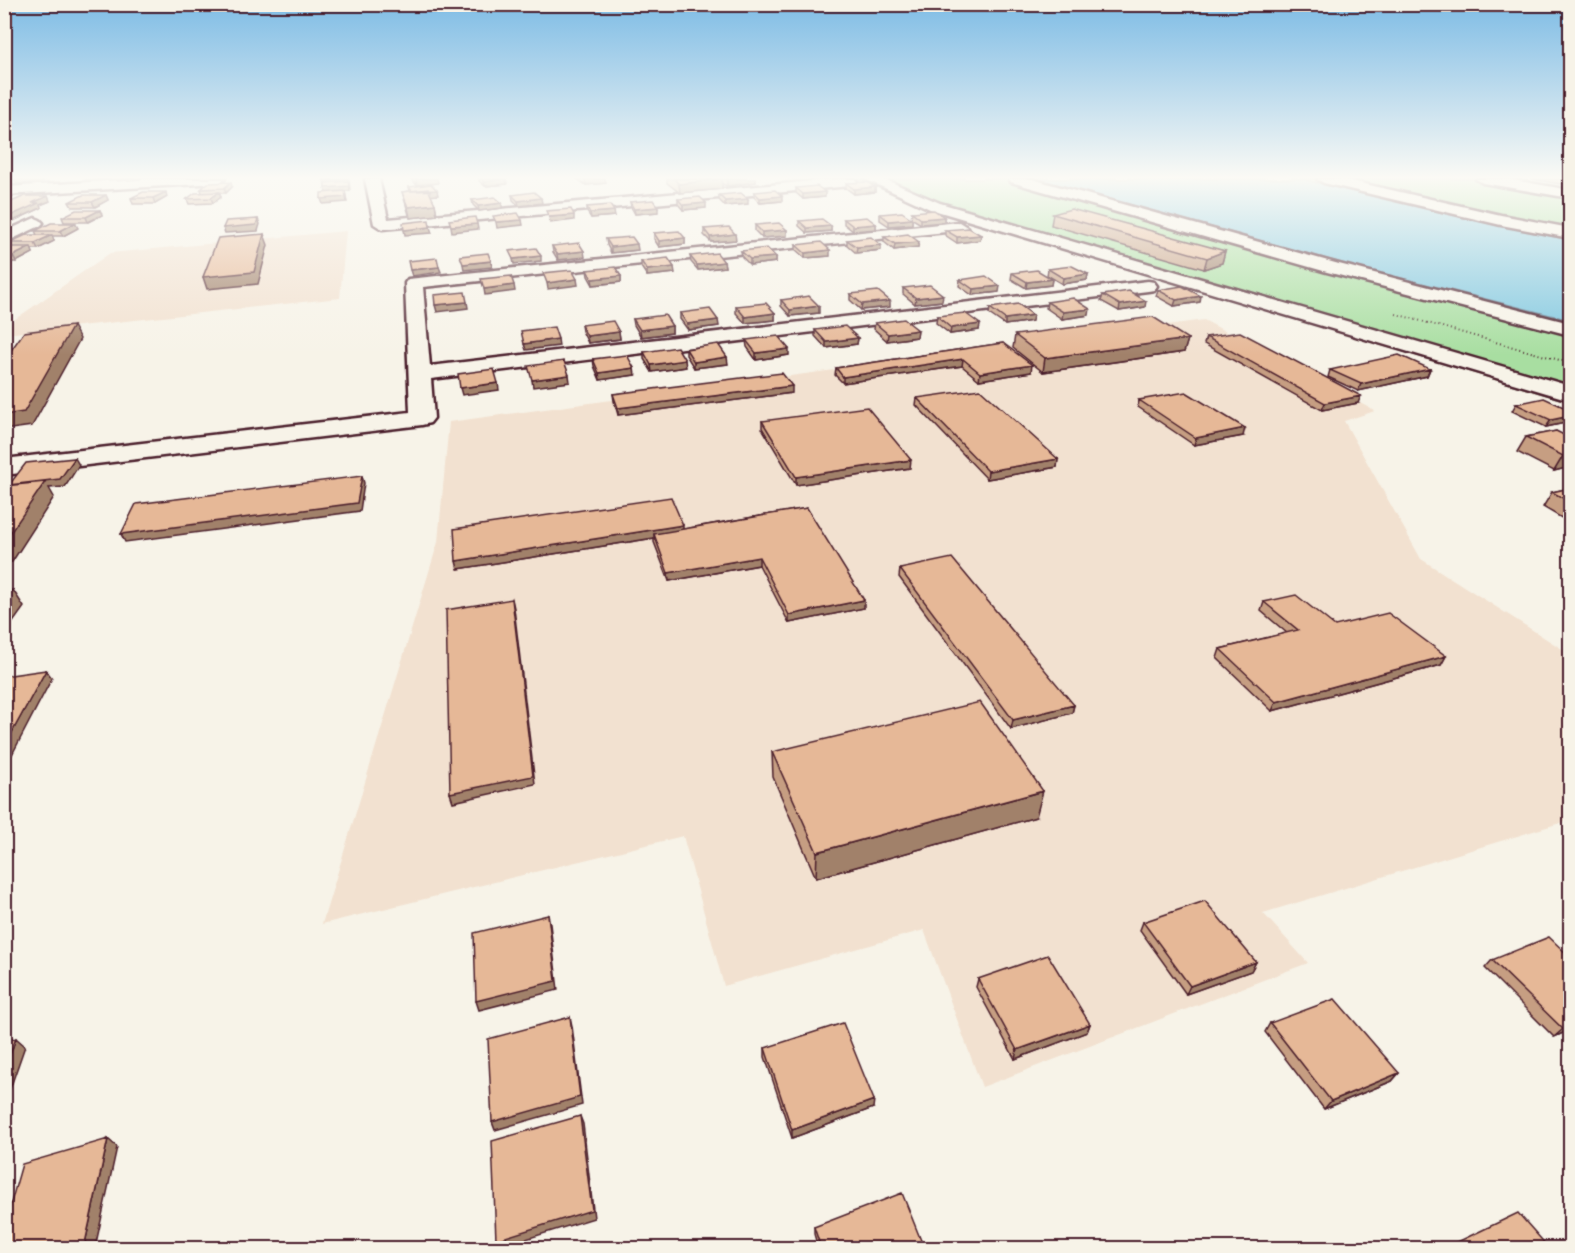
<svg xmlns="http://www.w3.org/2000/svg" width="1575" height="1253" font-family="Kalam,sans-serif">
<rect width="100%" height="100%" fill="#f7f3e8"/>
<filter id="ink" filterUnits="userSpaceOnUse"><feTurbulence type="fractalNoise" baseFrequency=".0167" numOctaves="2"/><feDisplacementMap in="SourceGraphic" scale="12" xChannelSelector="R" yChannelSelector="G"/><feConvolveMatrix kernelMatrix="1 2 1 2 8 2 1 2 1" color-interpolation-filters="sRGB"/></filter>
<g filter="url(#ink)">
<path fill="#f2e1d0" d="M346 231 340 298 5 334 14 320 110 253Z
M1204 320 1375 411 1344 421 1421 559 1570 654V820L1263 913 1308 963 982 1087 924 930 724 986 683 836 322 924 438 542 449 422Z"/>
<path fill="#a8dea1" stroke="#797e66" stroke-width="1.5" d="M858 179H1511L1570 189V402L927 208Z"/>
<path fill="#7fc7e0" stroke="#6a8498" stroke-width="1.5" d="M1038 179H1301L1495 225 1570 240V320L1345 264Z"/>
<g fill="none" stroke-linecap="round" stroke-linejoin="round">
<defs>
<path id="minor" d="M141 179H225L218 183 4 195V187Z
M365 179H379L388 219 836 179H855L857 182 850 186 382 229 374 224Z
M865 179H884L940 203 1570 386V400L930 209Z
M1009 179H1032L1339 264 1570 323V335L1327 272 1011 182Z
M1317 179H1343L1501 215 1570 228V238L1501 225 1324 183Z
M1476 179H1508L1570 190V198L1483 183Z
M35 218 40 220 43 223 40 226 4 243V232Z
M959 222 967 227 965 230 423 287 430 366 1148 281 1154 282 1157 286 1154 290 1148 291 431 379 434 418 430 423 422 425 4 475V459L410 412 405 283 408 279Z"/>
</defs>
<use href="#minor" stroke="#4a1f2b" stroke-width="5"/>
<path stroke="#4a1f2b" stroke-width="2" stroke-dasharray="1 3" stroke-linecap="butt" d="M1396 314 1570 363"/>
<use href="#minor" fill="#f7f3e8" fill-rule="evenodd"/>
</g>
<path fill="#c69e82" stroke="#4a1f2b" stroke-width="1.5" d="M411 179H437L438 183 417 185Z
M479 179H506L507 184 485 186 479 181Z
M577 179H605L606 183 586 185Z
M667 179H756V182L727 186 722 184V189L680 193 667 183Z
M1532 179H1569L1561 184Z
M846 183 875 187V192L854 194 846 188Z
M232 187 226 193H219L221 197 213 203 189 204 187 199 202 193 201 189Z
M409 187 438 195H430L435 204 437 215 410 218 402 192 410 191Z
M796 188 825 197 803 199 796 193Z
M754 192 782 201 760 203 754 197Z
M106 195 108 200 95 207H72L69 202Z
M512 195 542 203 519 206 513 200Z
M719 195 748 204 725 206 719 200Z
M167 197 155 204H133L131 198Z
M678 199 706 208 683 210 678 204Z
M472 200 502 208 479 211 473 205Z
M50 201 40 205 41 208 13 221H4V203Z
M630 202 658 212 635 214 631 207Z
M587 207 615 216 591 218 587 212Z
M100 210 102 215 88 222H64L62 217Z
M912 212 944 217V222L921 224 911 218Z
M880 214 912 219V224L889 226 880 220Z
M1053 214 1225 251 1222 263 1204 269 1051 225Z
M844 219 876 224V229L853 231 844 224Z
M799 221 831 226V231L807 233 799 226Z
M755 225 787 236 762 238 755 231Z
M78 228 63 236H52L54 241 38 249H31L33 253 16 262H4V247H11L9 243 37 235 35 231Z
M704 229 736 240 711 242 704 235Z
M945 230 981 235 980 240 957 243 945 235Z
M654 233 685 238V244L659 247 654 239Z
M884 237 919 242 918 247 894 250 884 242Z
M606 239 638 250 611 253 607 245Z
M847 240 881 250 856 253 847 245Z
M796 245 830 256 805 258 796 250Z
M552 246 585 257 558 260 553 252Z
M741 251 776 257V262L750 265 742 257Z
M690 256 724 262 725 267 698 270 691 262Z
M641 261 675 273 647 276 641 267Z
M1048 269 1088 274 1087 280 1062 284 1047 275Z
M587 270 621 276V282L593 285 588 276Z
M1012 273 1052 279 1051 285 1026 288 1011 279Z
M960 280 999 292 972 295 959 286Z
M903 288 942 301 915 304 903 294Z
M1158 290 1200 302 1174 306 1156 296Z
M850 294 890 307 861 310 850 300Z
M1103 295 1145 307 1119 311 1101 301Z
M781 300 819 313 790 316 781 306Z
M1047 302 1089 315 1062 319 1046 308Z
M736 306 775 313V320L745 323 736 313Z
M990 308 1032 321 1005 325 989 314Z
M680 313 719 326 688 330 680 319Z
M937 316 980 324 979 330 950 334 936 323Z
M633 319 672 326V333L641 337 634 325Z
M875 323 918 330 917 337 887 341 874 329Z
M581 325 619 332 620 339 588 343 582 331Z
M815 330 858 338 857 344 826 348 815 336Z
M1015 335 1188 339 1184 352 1043 372 1013 348Z
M1206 337 1358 403 1322 410 1204 344Z
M746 340 789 355 756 360 747 347Z
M1003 343 1031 372 979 380 962 366 843 383 835 375 836 368Z
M686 349 728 364 694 368 686 355Z
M644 352 686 367 652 372 644 359Z
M593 359 635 375 600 380 594 366Z
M1430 369 1427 376 1358 391 1328 377 1330 370Z
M792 393 618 415 614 401 613 394Z
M917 398 1058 459 1057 467 987 479 916 405Z
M1139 400 1243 436 1194 445 1138 407Z
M1516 404 1570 410V422L1546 427 1512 411Z
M762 421 910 468 796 485 762 428Z
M1556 431 1570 467 1554 471 1517 452 1526 437Z
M1570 488V523L1543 507 1552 492Z
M807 508 864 608 789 623 759 565 669 581 654 542V538L458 569 683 529Z
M900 569 1074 705 1072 713 1011 729 899 577Z
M1570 583V590L1567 588Z
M1264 602 1335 626 1446 656 1441 665 1272 711 1217 658 1220 649 1287 633 1261 611Z
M772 752 1036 817 816 878 773 777Z
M1143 922 1256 962 1251 971 1186 994 1140 930Z
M1570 957V1030L1554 1037 1485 968 1492 960Z
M978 979 1090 1024 1087 1032 1015 1059 976 987Z
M1270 1023 1399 1073 1392 1081 1324 1109 1265 1032Z
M765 1048 873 1108 792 1138 765 1057Z
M814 1227 924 1248H818L814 1234Z"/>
<path fill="#a1816a" stroke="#4a1f2b" stroke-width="1.5" d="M14 179H46L40 183 17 184Z
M86 179H111L110 180 87 181Z
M117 179H141L117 181Z
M349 179 350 191H345L347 202 323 204 321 199 326 193 324 181Z
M416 179H437L438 183 417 185Z
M506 179 507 184 485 186 484 182Z
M585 179H605L606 183 586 185Z
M722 179V189L680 193 679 184Z
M727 179H756V182L727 186Z
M1564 179H1569L1561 184Z
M231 182 232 187 226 193 224 188Z
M875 187V192L854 194V189Z
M437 190 438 195 415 197 414 192Z
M166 192 167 197 155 204 153 198Z
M219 192 221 197 213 203 211 198Z
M825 192V197L803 199V194Z
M106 195 108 200 95 207 92 202Z
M48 196 50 201 40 205 41 208 13 221 10 216 32 203Z
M782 196V201L760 203V198Z
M541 198 542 203 519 206 518 201Z
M748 199V204L725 206V201Z
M502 203V208L479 211 478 206Z
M706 203V208L683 210V205Z
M435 204 437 215 410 218 408 207Z
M658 207V212L635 214 634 209Z
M100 210 102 215 88 222 86 217Z
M614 211 615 216 591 218 590 213Z
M574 215V220L550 223 549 217Z
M944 217V222L921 224V219Z
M258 219 260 224 258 231 225 233 223 228Z
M912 219V224L889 226V221Z
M522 220 523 225 497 228 496 222Z
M75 223 78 228 63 236 60 231Z
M477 224 478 229 452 232 451 226Z
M876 224V229L853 231V226Z
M831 226V231L807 233V228Z
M430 227 432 233 405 235 404 230Z
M787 230V236L762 238V232Z
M264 234 268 245 258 284 207 289 203 277Z
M735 234 736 240 711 242 710 237Z
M52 235 54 241 38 249 35 243Z
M981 235 980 240 957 243V237Z
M685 238V244L659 247V241Z
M919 242 918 247 894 250 895 244Z
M637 244 638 250 611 253V247Z
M881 245V250L856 253 857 247Z
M31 247 33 253 16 262 13 256Z
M830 250V256L805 258V253Z
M584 251 585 257 558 260 557 254Z
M1225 251 1222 263 1204 269 1207 258Z
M541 256V261L514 264 513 259Z
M776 257V262L750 265V259Z
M491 261 492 267 464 270 463 264Z
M724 262 725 267 698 270 697 265Z
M439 267 441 272 412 276 410 270Z
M674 267 675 273 647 276V270Z
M1088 274 1087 280 1062 284 1063 278Z
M621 276V282L593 285 592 279Z
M577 279 578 285 548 289 547 283Z
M1052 279 1051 285 1026 288 1027 282Z
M514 285 515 291 485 295 484 289Z
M1000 286 999 292 972 295 973 289Z
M943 295 942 301 915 304 916 298Z
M1201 296 1200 302 1174 306 1176 300Z
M890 301V307L861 310 862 304Z
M1146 301 1145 307 1119 311 1120 305Z
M467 302 468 308 437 312 435 305Z
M819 306V313L790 316V310Z
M1090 309 1089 315 1062 319 1063 312Z
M775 313V320L745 323V317Z
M1033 315 1032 321 1005 325V319Z
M718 320 719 326 688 330 687 324Z
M980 324 979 330 950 334 951 328Z
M73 326 80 339 32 426 4 430V415Z
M672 326V333L641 337 640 330Z
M918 330 917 337 887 341 888 334Z
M619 332 620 339 588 343 587 336Z
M858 338 857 344 826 348V342Z
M558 339 559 346 526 350 524 344Z
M1188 339 1184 352 1043 372 1045 358Z
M789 349V355L756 360V353Z
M727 357 728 364 694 368V362Z
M963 359 962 366 843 383V377Z
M685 360 686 367 652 372 651 365Z
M1032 365 1031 372 979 380 980 373Z
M634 368 635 375 600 380 599 373Z
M1430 369 1427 376 1358 391 1361 384Z
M569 375 570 382 533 387 532 380Z
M498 383 499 390 462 395 460 388Z
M792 386V393L618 415V408Z
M1361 396 1358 403 1322 410 1325 403Z
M1570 416V422L1546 427 1551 420Z
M1245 428 1243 436 1194 445 1196 438Z
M1570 454V467L1554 471 1563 456Z
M75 458 79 465 65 487 49 488 54 497 12 562 4 563V542L14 492 9 485Z
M1058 459 1057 467 987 479 988 471Z
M911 460 910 468 796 485V477Z
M362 476 364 483 360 511 125 542 121 534Z
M683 525V533L654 534V538L458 569 456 561Z
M759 557V565L669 581 668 573Z
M13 590 24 607 4 635V602Z
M512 599 514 608 535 784 453 802 450 793Z
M864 600V608L789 623V615Z
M1446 656 1441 665 1272 711 1276 702Z
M46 670 52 678 5 768 4 747Z
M1074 705 1072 713 1011 729 1013 720Z
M1043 791 1036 817 816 878 817 852Z
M548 915 550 924 558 990 479 1010 476 1001Z
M1256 962 1251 971 1186 994 1190 986Z
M570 1017 572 1026 582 1105 495 1130 492 1122Z
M1090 1024 1087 1032 1015 1059 1017 1050Z
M1570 1025V1030L1554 1037 1563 1029Z
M16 1038 25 1046 4 1106V1071Z
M1399 1073 1392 1081 1324 1109 1331 1101Z
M874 1100 873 1108 792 1138V1130Z
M580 1116 583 1124 594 1218 500 1247 496 1240Z
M108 1139 117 1147 95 1248H84Z"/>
<path fill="#e6b897" stroke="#4a1f2b" stroke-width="1.5" d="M324 179H348L324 181Z
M481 179H504L484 182Z
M674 179H722L679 184Z
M348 181 349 186 325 188V183Z
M231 182 224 188 201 189 208 183Z
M867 182 875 187 854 189 846 183Z
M431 184 437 190 412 191 409 187Z
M817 186 825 192 803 194 796 188Z
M428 189 435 204 408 207 402 192Z
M775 190 782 196 760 198 754 192Z
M345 191 346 197 321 199V193Z
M143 192H166L153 198H131Z
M219 192 211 198 187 199 195 193Z
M534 192 541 198 518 201 512 195Z
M741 193 748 199 725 201 719 195Z
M83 195H106L92 202H69Z
M25 196H48L32 203H39L10 216H4V203H9Z
M495 197 502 203 478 206 472 200Z
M700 197 706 203 683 205 678 199Z
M653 200 658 207 634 209 630 202Z
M610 205 614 211 590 213 587 207Z
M571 209 574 215 549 217 546 211Z
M1071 209 1225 251 1207 258 1053 214Z
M76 210H100L86 217H62Z
M934 210 944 217 921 219 912 212Z
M902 212 912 219 889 221 880 214Z
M518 213 522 220 496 222 493 216Z
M475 217 477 224 451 226 449 220Z
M867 217 876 224 853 226 844 219Z
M258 219 256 225 223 228 226 221Z
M822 219 831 226 807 228 799 221Z
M429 220 430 227 404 230 403 223Z
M51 223H75L60 231H35Z
M779 223 787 230 762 232 755 225Z
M729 227 735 234 710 237 704 229Z
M969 228 981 235 957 237 945 230Z
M679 231 685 238 659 241 654 233Z
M264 234 254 272 203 277 218 238Z
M908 234 919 242 895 244 884 237Z
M26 235H52L35 243H9Z
M632 237 637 244 611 247 606 239Z
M871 237 881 245 857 247 847 240Z
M821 242 830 250 805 253 796 245Z
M579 243 584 251 557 254 552 246Z
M4 247H31L13 256H4Z
M536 248 541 256 513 259 509 251Z
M767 248 776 257 750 259 741 251Z
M488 253 491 261 463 264 460 256Z
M717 253 724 262 697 265 690 256Z
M437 258 439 267 410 270 408 261Z
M668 258 674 267 647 270 641 261Z
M1072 266 1088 274 1063 278 1048 269Z
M615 267 621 276 592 279 587 270Z
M572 270 577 279 547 283 543 273Z
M1037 270 1052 279 1027 282 1012 273Z
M511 276 514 285 484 289 481 279Z
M986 276 1000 286 973 289 960 280Z
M930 285 943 295 916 298 903 288Z
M1182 286 1201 296 1176 300 1158 290Z
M878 291 890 301 862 304 850 294Z
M1129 291 1146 301 1120 305 1103 295Z
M465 292 467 302 435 305 434 295Z
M809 296 819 306 790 310 781 300Z
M1073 298 1090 309 1063 312 1047 302Z
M766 303 775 313 745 317 736 306Z
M1018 304 1033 315 1005 319 990 308Z
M710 309 718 320 687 324 680 313Z
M965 313 980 324 951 328 937 316Z
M665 315 672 326 640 330 633 319Z
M1153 317 1188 339 1045 358 1015 335Z
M904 319 918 330 888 334 875 323Z
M613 321 619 332 587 336 581 325Z
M73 326 24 412 4 415V360L24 332Z
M845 326 858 338 826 342 815 330Z
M554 327 558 339 524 344 521 331Z
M1240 332 1361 396 1325 403 1206 337Z
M778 336 789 349 756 353 746 340Z
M1003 343 1032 365 980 373 963 359 843 377 836 368Z
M718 344 727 357 694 362 686 349Z
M677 347 685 360 651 365 644 352Z
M627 355 634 368 599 373 593 359Z
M1399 355 1430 369 1361 384 1330 370Z
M564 361 569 375 532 380 528 366Z
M494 369 498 383 460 388 458 374Z
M782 373 792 386 618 408 613 394Z
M980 389 1058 459 988 471 917 398Z
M1186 392 1245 428 1196 438 1139 400Z
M1544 398 1570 410V416L1551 420 1516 404Z
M867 407 911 460 796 477 762 421Z
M1556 431 1570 438V454L1563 456 1526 437Z
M75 458 60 479 9 485 26 463Z
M362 476 357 503 121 534 136 504Z
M45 482 4 542V486Z
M1570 488V502L1552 492Z
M671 497 683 525 456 561 454 529Z
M807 508 864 600 789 615 759 557 668 573 654 534Z
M952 558 1074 705 1013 720 900 569Z
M13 590 4 602V591Z
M1296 595 1335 626 1388 613 1446 656 1276 702 1220 649 1298 630 1264 602Z
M512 599 533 776 450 793 446 610Z
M46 670 4 747V676Z
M980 702 1043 791 817 852 772 752Z
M1205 901 1256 962 1190 986 1143 922Z
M548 915 556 981 476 1001 474 933Z
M1549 937 1570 957V1025L1563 1029 1492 960Z
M1048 955 1090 1024 1017 1050 978 979Z
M1335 999 1399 1073 1331 1101 1270 1023Z
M570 1017 580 1097 492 1122 488 1039Z
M843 1023 874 1100 792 1130 765 1048Z
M16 1038 4 1071V1041Z
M580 1116 592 1210 496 1240 492 1141Z
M108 1139 84 1248H4V1227L22 1164Z
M902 1193 924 1248H821L814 1227Z
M1518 1213 1549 1248H1445Z"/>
</g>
<linearGradient id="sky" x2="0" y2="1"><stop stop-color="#7ebce5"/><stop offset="0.5" stop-color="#fbfaf5"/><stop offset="1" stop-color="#fbfaf5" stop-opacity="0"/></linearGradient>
<rect width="1575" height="355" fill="url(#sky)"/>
<rect width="1575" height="1253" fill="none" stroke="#f7f3e8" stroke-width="24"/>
<rect x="12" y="12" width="1551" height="1229" fill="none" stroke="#4a1f2b" stroke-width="2" filter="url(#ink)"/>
</svg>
